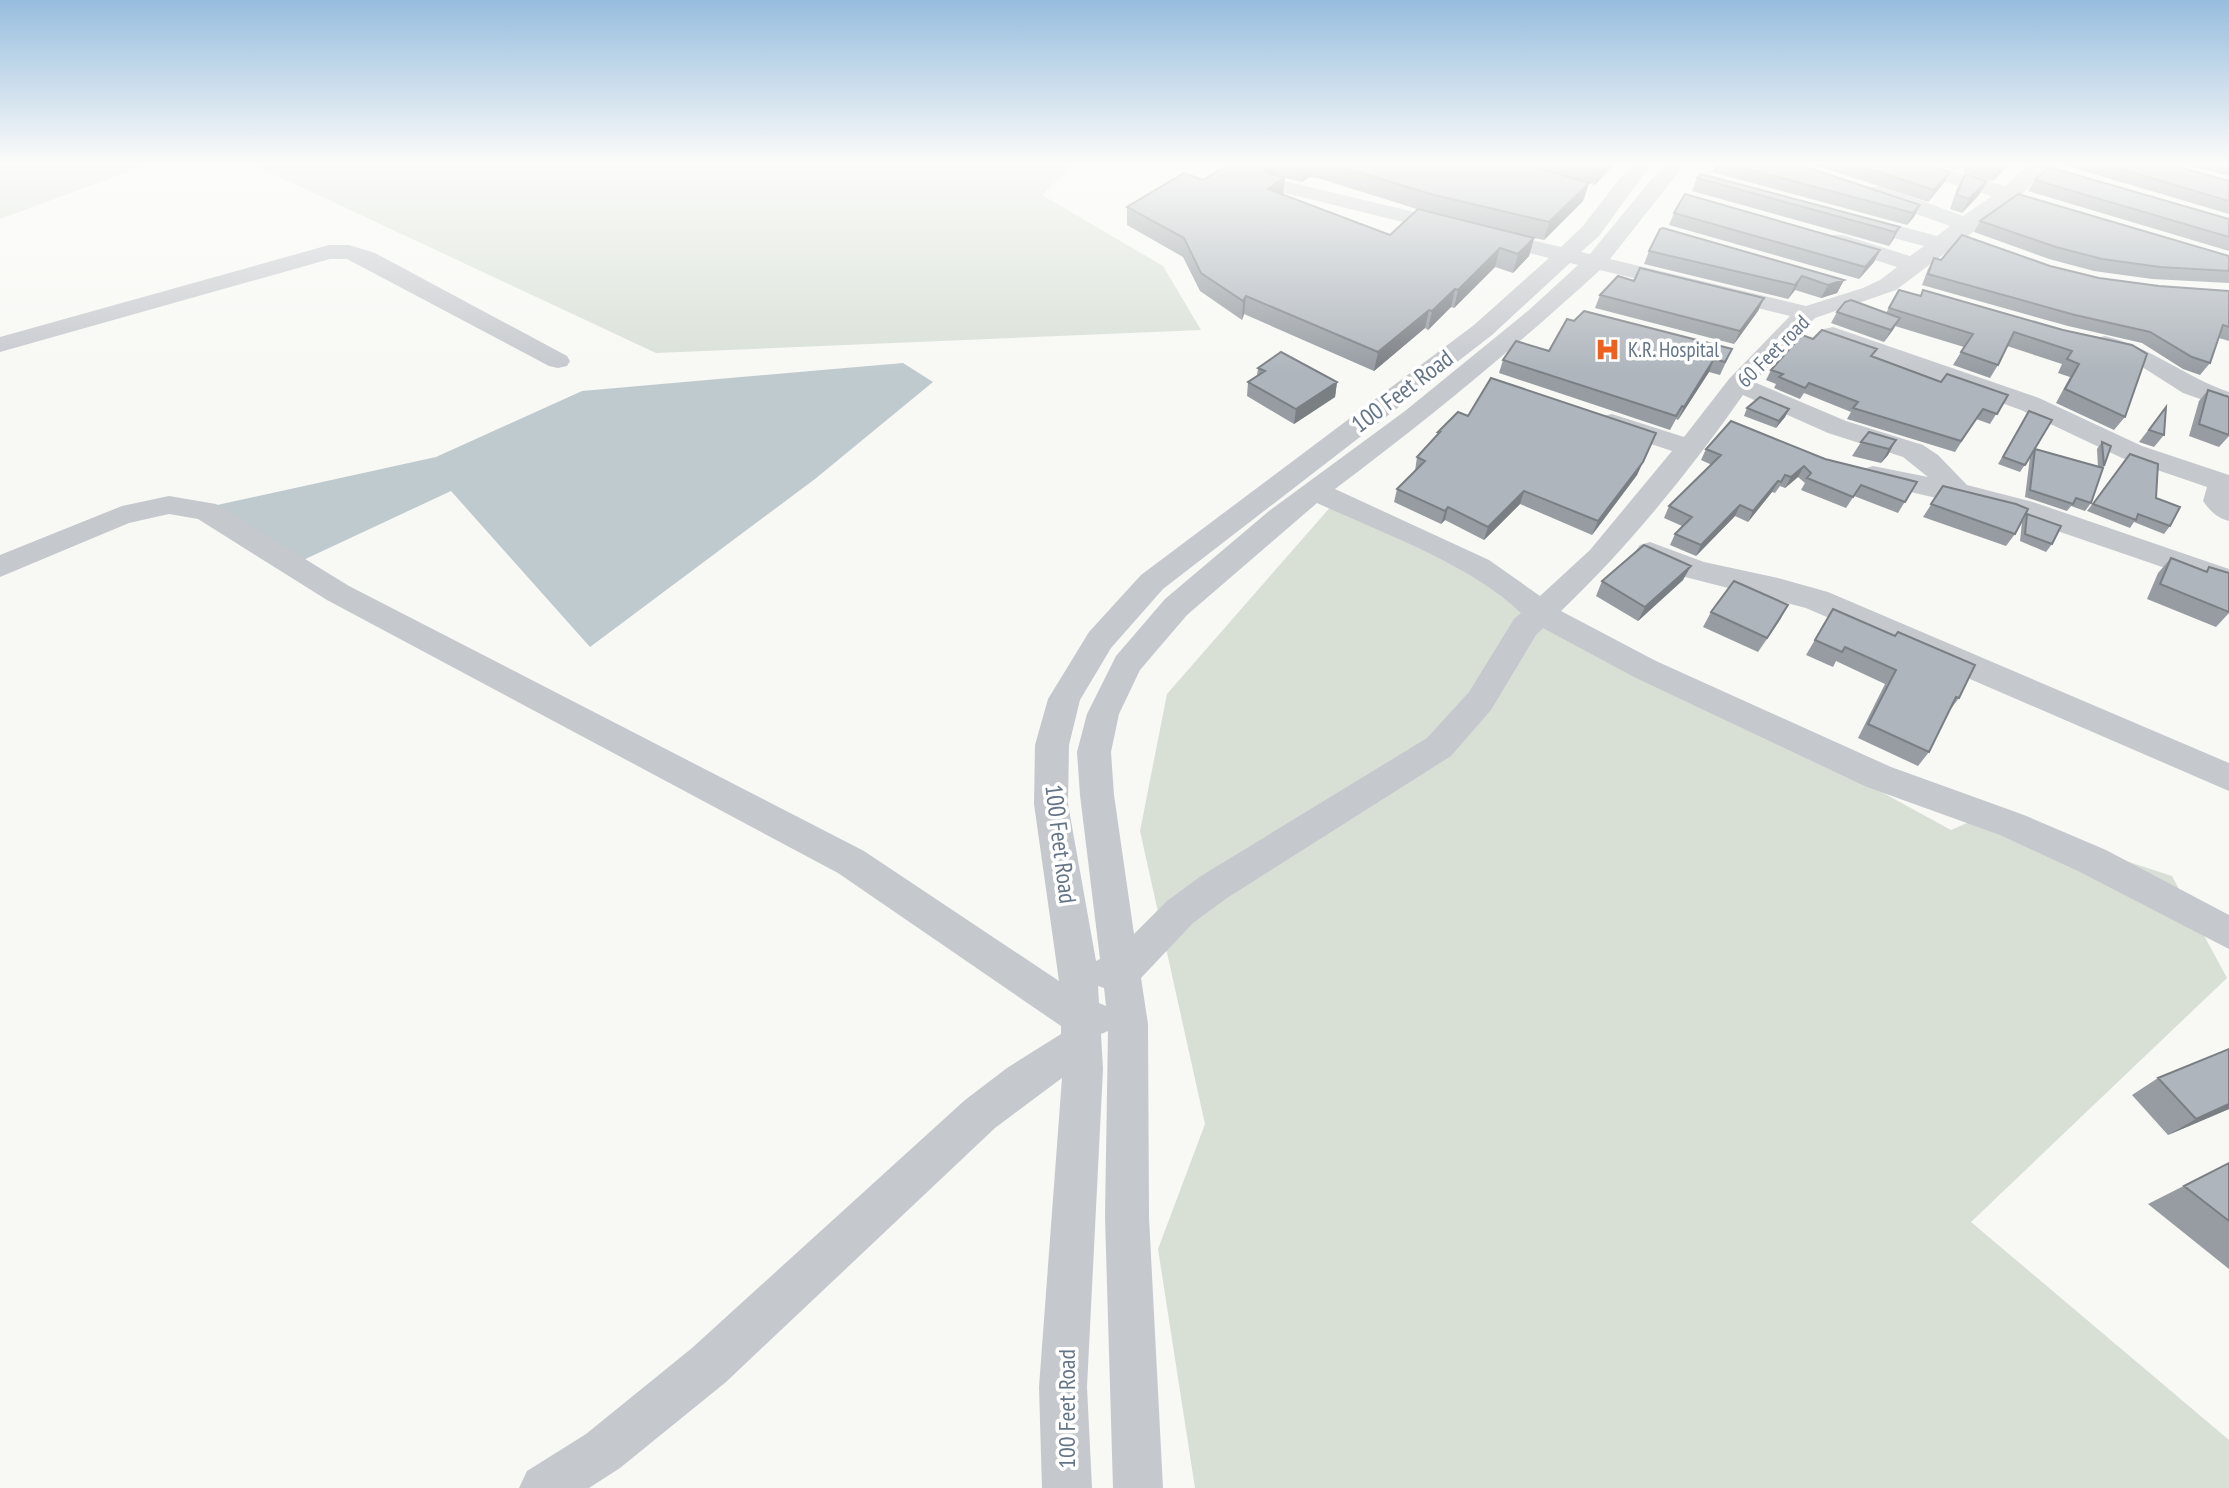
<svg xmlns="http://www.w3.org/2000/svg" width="2229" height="1488" font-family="'PT Sans Narrow',sans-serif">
<rect width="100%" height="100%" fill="#f8f8f5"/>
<path fill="#d8e0d6" d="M0 164H149L0 219Z
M252 164H1074L1042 195 1163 266 1201 330 656 353Z
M1340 496 1951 830 1985 815 2172 876 2227 978 1971 1222 2229 1440V1488H1195L1158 1249 1205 1124 1140 831 1167 694Z"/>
<path fill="#bfcacf" d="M903 363 933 382 815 479 590 647 451 491 284 569 217 505 436 457 582 391Z"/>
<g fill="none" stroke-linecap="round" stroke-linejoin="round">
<path fill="#c5c8cd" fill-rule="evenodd" d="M1631 164H1651L1599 236 1581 252 1590 254 1664 164H1685L1610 259 1806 306 1863 288 1880 280 1897 267 1827 245 1824 240 1827 235H1843L1910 256 1924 246 1847 226 1844 221 1847 216 1855 214 1937 236 1950 226 1868 197 1865 192 1868 187H1884L1963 216 1992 196 1900 168 1897 164H1928L2005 186 2030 164H2052L2017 199 1896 290 1815 318 1754 382 1846 421 1923 445 1938 455 1967 485 2033 502 2229 569V590L2014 516 1863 481 1859 475 1863 469 1873 466 1928 477 1903 457 1828 433 1743 395C1689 472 1629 546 1561 611L1656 661 1891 767 2024 815 2106 850 2229 915V949L2080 872 2000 835 1867 787 1634 677 1543 628 1536 635 1491 710 1451 756 1227 898 1193 923 1141 978 1148 1024 1149 1217 1163 1488H1113L1105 1217 1108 1031 1101 1034 1103 1069 1087 1387 1092 1488H1042L1039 1387 1062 1078 995 1128 726 1382 620 1468 589 1488H519L527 1471 586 1434 692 1348 965 1100 1007 1068 1061 1034V1026L838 873 327 600 198 519 169 514 129 523 0 577V555L122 506 169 496 216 504 349 586 864 851 1059 981 1034 804 1035 745 1048 699 1089 632 1141 575 1474 325 1549 258 1269 189 1265 185 1269 181 1276 179 1561 247 1583 226ZM1570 263 1578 265 1529 310 1405 411 1269 511 1165 599 1116 656 1087 714 1077 752 1080 795 1100 959 1096 961 1068 804 1069 745 1080 700 1111 648 1163 589 1492 335ZM1600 270 1790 316 1729 379 1684 437 1612 414 1603 416 1599 422 1603 428 1672 451 1590 550 1540 596 1489 560 1335 489C1427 420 1515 348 1600 270ZM1317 503C1382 533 1470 564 1521 613L1514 619 1469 692 1427 738 1201 876 1167 901 1134 934 1114 795 1111 752 1119 714 1140 670 1187 615ZM1098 986 1104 988 1106 1006 1099 1003Z
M329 245H349L375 253 567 356 570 361 567 366 558 368 549 366 347 259H330L0 352V337Z
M1833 327 2039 398 2142 446 2229 475V521C2217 518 2210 511 2203 501L2207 487 2122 458 2021 410 1824 339 1821 334 1824 329Z
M2105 336C2151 347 2185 377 2229 392V409L2183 393 2136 363 2096 348 2093 343 2096 338Z
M1650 542 1704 562 1778 578 1828 592 2229 763V791L1806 608 1685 577 1640 559 1635 552 1640 545Z"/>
</g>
<path fill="#969ca2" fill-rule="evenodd" d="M1229 164H1614L1595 185 1589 183 1583 201 1544 240 1534 238 1529 256 1513 273 1495 267 1454 308 1451 307 1428 330 1425 328 1374 371 1244 314 1242 320 1200 291 1183 257 1127 225V207L1203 180ZM1310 177 1321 179 1420 210 1390 235 1283 194 1285 178 1302 182Z
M1716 164H1797L1920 205 1914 217 1907 225 1712 172Z
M1812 164H1922L1950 172 1943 184 1928 202Z
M1936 164H1963L1957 170Z
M1966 164H2009L1993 181 1963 172Z
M2060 164H2169L2229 181V214Z
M2183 164H2229V176Z
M1965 174 1987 181 1979 195 1962 213 1950 209 1957 188Z
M1697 178 1900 227 1893 240 1889 246 1692 191Z
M2035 180 2229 219V251L2028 191Z
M1674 213 1880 250 1874 262 1859 279 1669 225Z
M1980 221 2229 256V283L2152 279 2094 271 2049 259 1974 232Z
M1649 251 1844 280 1837 293 1821 298 1795 290 1788 299 1644 264Z
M1934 258 1941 260 2050 266 2099 278 2159 286 2229 291V341L2219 338 2210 363 2200 375 2183 369 2142 343 2068 326 1922 285 1928 269Z
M1634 281 1764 298 1758 311 1734 344 1595 308 1600 295Z
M1899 290 1920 296 1923 290 2063 330 2125 417 2114 430 2056 403 2070 377 2058 373 2062 364 2007 346 1998 365 1990 378 1953 365 1964 347 1895 326 1884 342 1831 323 1837 312 1886 313Z
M1574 321 1732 349 1720 375 1709 372 1678 420 1676 419 1670 430 1499 373 1503 360 1549 351Z
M1813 339 1873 356 1941 382 2008 395 1990 424 1976 419 1955 452 1847 419 1851 412 1804 393 1800 399 1774 388 1776 384 1766 380 1771 370Z
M1258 368 1337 382 1335 397 1294 424 1247 396 1248 382 1257 376Z
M2208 390 2229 436 2219 447 2189 436 2199 401Z
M1747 408 1789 409 1785 417 1776 428 1744 416Z
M2029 411 2034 450 2098 467 2097 449 2102 442 2104 466 2091 503 2085 511 2071 506 2067 511 2025 497 2030 457 2020 472 1998 464Z
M1468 416 1650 447 1637 475 1592 535 1520 504 1484 540 1445 520 1441 524 1394 502 1397 489 1415 471 1417 457 1437 436 1438 432Z
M2156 420 2164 435 2154 447 2139 442Z
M1896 440 1888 455 1881 463 1852 456 1861 442Z
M1706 449 1825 459 1917 482 1898 513 1854 496 1846 508 1801 490 1805 483 1798 477 1785 488 1780 486 1775 493 1772 492 1748 522 1735 516 1696 556 1670 545 1675 534 1682 526 1664 518 1669 506 1712 465 1701 460Z
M2130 454 2156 498 2170 526 2164 534 2134 522 2130 528 2087 511Z
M1943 486 2015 534 2006 546 1923 517Z
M2027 514 2052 544 2046 552 2020 541 2022 522Z
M2171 558 2205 572 2209 567 2229 612V613L2216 627 2147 599 2158 573Z
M1683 580 1638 621 1596 596 1602 581Z
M1788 605 1758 652 1703 627 1711 612Z
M1833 609 1959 698 1950 710 1929 752 1918 766 1858 738 1885 684 1836 661 1833 667 1806 655Z
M2229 1049V1109L2168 1135 2132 1095 2158 1078Z
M2229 1163V1269L2148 1204Z"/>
<path fill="#7a7f84" d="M1268 164H1278L1277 176 1268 178 1265 169Z
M1305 164H1312L1310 177 1302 182 1304 165Z
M1604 164H1614L1595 185 1601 168Z
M2004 164H2009L1993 181 1999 169Z
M1950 172 1943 184 1928 202 1934 190Z
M1285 177 1283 195 1268 189Z
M1987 181 1979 195 1962 213 1969 199Z
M1589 183 1583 201 1544 240 1549 222Z
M1920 205 1914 217 1907 225 1913 213Z
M1900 227 1893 240 1889 246 1895 232Z
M1534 238 1529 256 1513 273 1518 254Z
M1500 248 1495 267 1454 308 1458 290Z
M1880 250 1874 262 1859 279 1865 267Z
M1802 276 1795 290 1788 299 1795 285Z
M1844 280 1837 293 1821 298 1828 285Z
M1455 289 1451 307 1428 330 1432 311Z
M1246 296 1244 314 1242 320 1243 301Z
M1764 298 1758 311 1734 344 1740 331Z
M1429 310 1425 328 1374 371 1378 352Z
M1900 318 1893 330 1884 342 1891 330Z
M1714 359 1709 372 1678 420 1684 407Z
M1337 382 1335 397 1294 424 1296 409Z
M1789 409 1785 417 1776 428 1779 421Z
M1656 433 1637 475 1592 535 1598 521Z
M1896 440 1888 455 1881 463 1889 449Z
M1804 466 1798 477 1785 488 1791 477Z
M1778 481 1772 492 1748 522 1753 511Z
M1524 491 1520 504 1484 540 1488 527Z
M1740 505 1735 516 1696 556 1701 545Z
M1448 507 1445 520 1441 524 1445 511Z
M1691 566 1683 580 1638 621 1645 607Z
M1788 605 1780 620 1758 652 1767 638Z
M2229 1104V1109L2168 1135 2196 1119Z"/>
<path fill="#aeb5bc" stroke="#7a7f84" stroke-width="2" d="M1229 164H1268L1265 169 1270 174 1285 177 1268 189 1390 235 1418 209 1534 238 1518 254 1500 248 1458 290 1455 289 1432 311 1429 310 1378 352 1246 296 1243 301 1201 273 1184 238 1127 207 1184 173 1203 180Z
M1331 164H1523L1589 183 1549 222 1434 195Z
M1587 164H1604L1601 168Z
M1729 164H1797L1920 205 1913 213Z
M1854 164H1922L1950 172 1934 190Z
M1982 164H2004L1999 169Z
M2104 164H2169L2229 181V201Z
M2049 167 2229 219V237L2035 180Z
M1701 174 1900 227 1895 232 1697 178Z
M1965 174 1987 181 1969 199 1957 195Z
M1685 194 1880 250 1865 267 1674 213Z
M2018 194 2229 256V271L2160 267 2102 259 2056 247 1980 221Z
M1663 228 1844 280 1828 285 1802 276 1795 285 1649 251 1660 229Z
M1962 235 2050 266 2099 278 2159 286 2229 291V327L2223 325 2210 363 2192 357 2150 332 2075 315 1928 274 1934 258 1941 260Z
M1640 268 1764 298 1740 331 1600 295 1618 276 1634 281Z
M1899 290 1921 296 1923 290 2063 330 2132 345 2147 354 2125 417 2065 389 2079 364 2067 359 2072 351 2014 332 1998 365 1961 352 1973 334 1889 308Z
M1851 300 1900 318 1891 330 1837 312 1845 302Z
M1584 311 1732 349 1725 362 1714 359 1684 407 1682 406 1676 416 1503 360 1516 341 1549 351 1567 319 1574 321Z
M1822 330 1877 349 1871 356 1941 382 1947 374 2008 395 1997 414 1983 409 1961 441 1853 408 1858 402 1809 383 1805 388 1779 377 1783 374 1771 370 1802 335 1813 339Z
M1281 352 1337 382 1296 409 1248 382 1265 371 1258 368Z
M1491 378 1656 433 1643 462 1598 521 1524 491 1488 527 1448 507 1445 511 1397 489 1425 461 1417 457 1440 432H1438L1458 412 1468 416Z
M2208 390 2229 397V435L2199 424Z
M1760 397 1789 409 1779 421 1747 408Z
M2166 407 2164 435 2149 430Z
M2029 411 2052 420 2025 465 2003 457Z
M1731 421 1825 459 1917 482 1905 502 1861 485 1853 497 1807 478 1811 473 1804 466 1791 477 1785 475 1781 482 1778 481 1753 511 1740 505 1701 545 1675 534 1692 517 1669 506 1721 455 1706 449Z
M1869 432 1896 440 1889 449 1861 442Z
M2102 442 2111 446 2104 466Z
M2035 449 2103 468 2091 503 2076 498 2073 504 2030 490Z
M2130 454 2158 464 2156 498 2180 507 2170 526 2138 514 2136 520 2093 504Z
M1943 486 2016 504 2028 509 2015 534 1931 504Z
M2027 514 2061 526 2052 544 2025 534Z
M1644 545 1691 566 1645 607 1602 581Z
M2171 558 2207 572 2209 567 2229 573V612L2160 584Z
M1734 581 1788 605 1767 638 1711 612Z
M1833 609 1895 636 1898 632 1975 665 1959 698 1956 697 1929 752 1868 724 1896 670 1845 647 1842 652 1815 640Z
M2229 1049V1104L2196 1119 2158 1078Z
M2229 1163V1221L2184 1186Z"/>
<linearGradient id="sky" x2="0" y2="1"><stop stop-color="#97bdde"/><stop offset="0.44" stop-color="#fcfcfa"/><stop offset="1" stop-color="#fcfcfa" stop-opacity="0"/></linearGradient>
<rect width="2229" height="372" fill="url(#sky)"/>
<defs>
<symbol id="hospital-bare" viewBox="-9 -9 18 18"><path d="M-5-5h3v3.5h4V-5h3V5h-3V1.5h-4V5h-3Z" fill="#ed6120" stroke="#fff" stroke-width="2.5" paint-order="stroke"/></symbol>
</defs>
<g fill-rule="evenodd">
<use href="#hospital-bare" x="1590" y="332" width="35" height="35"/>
</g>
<g text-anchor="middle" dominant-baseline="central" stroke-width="7" stroke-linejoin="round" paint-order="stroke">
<g font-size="21" fill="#657588" stroke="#fff" text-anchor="start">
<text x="1628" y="349">K.R. Hospital</text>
</g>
<g font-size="21" fill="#657588" stroke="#fff">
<text transform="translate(1773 351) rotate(-45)">60 Feet road</text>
</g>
<g font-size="24" fill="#657588" stroke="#fff">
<text transform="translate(1402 391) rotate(-37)">100 Feet Road</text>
<text transform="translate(1061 844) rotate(83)">100 Feet Road</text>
<text transform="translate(1066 1409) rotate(-90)">100 Feet Road</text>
</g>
</g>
</svg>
